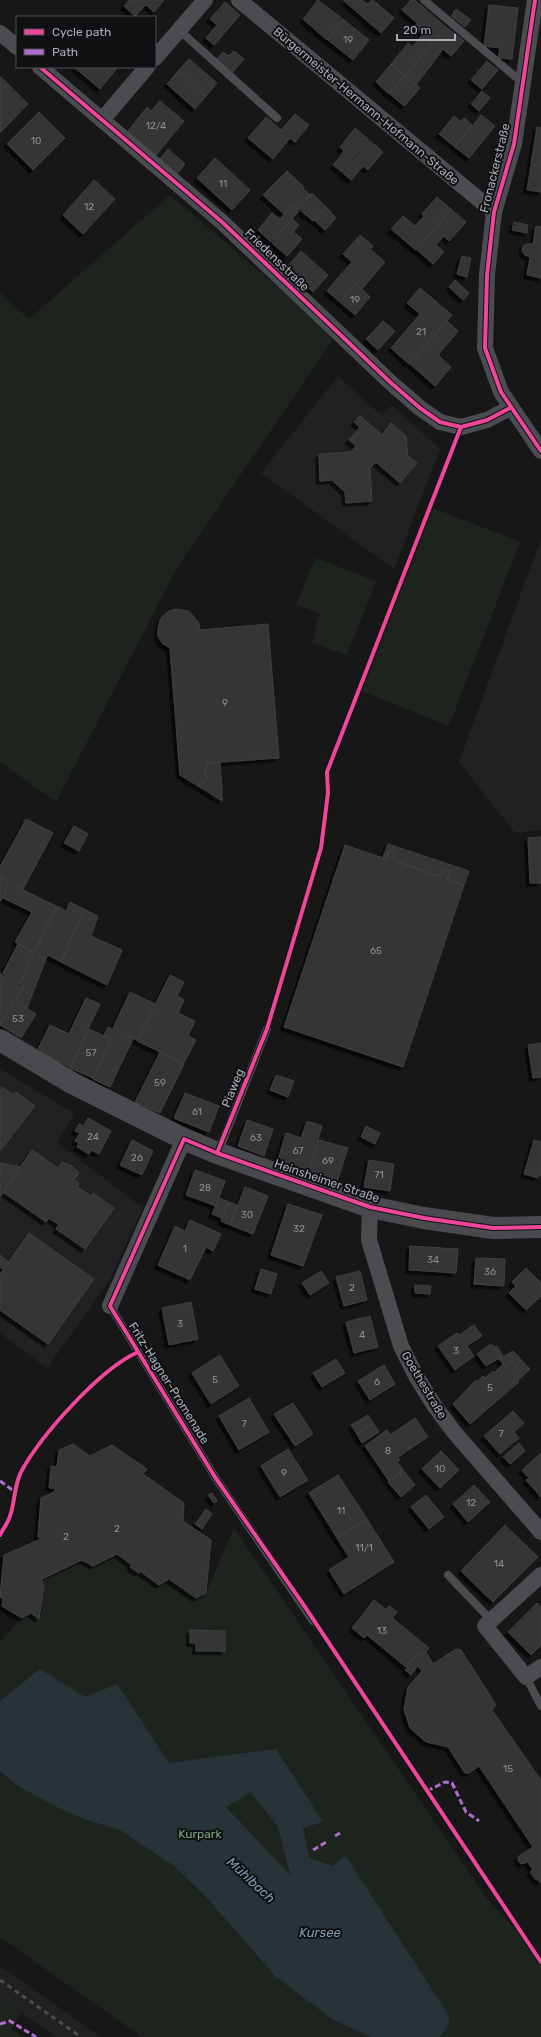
<svg xmlns="http://www.w3.org/2000/svg" width="541" height="2037" font-family="Rubik,sans-serif">
<style>
.built{fill:#212123}
.green{fill:#1d241e}
.water{fill:#2a3239;fill-rule:evenodd}
.building{fill:#353536;stroke:#3f4043;filter:url(#shadow)}
.lines{fill:none;stroke-linecap:round;stroke-linejoin:round}
.lane{stroke:#4b4c50;stroke-width:8}
.street{stroke:#4b4c50;stroke-width:16}
.secondary{stroke:#4a4a4e;stroke-width:22}
.rail{stroke:#4b4c4f;stroke-width:3;stroke-dasharray:5 4;stroke-linecap:butt}
.quiet{stroke:#b06ccc;stroke-width:3;stroke-dasharray:6 3;stroke-linecap:butt}
.cycleway-casing{stroke:#111113;stroke-width:6}
.cycleway{stroke:#ed469a;stroke-width:4}
.labels{text-anchor:middle;dominant-baseline:central;stroke-width:4;stroke-linejoin:round;paint-order:stroke}
.number-label{font-size:10px;fill:#8b8f98}
.street-label{font-size:12px;fill:#a8adb8;stroke:#111113}
.park-label{font-size:12px;fill:#7fa381;stroke:#111113}
.water-label{font-size:13px;font-style:italic;fill:#7f9bb3;stroke:#111113}
</style>
<defs>
<filter id="shadow"><feDropShadow dx="-3.5" dy="3.5" stdDeviation="0" flood-color="#0009"/></filter>
</defs>
<rect width="100%" height="100%" fill="#171717"/>
<path class="built" d="M338,376l44,40 10,-11 48,44 -46,120 -133,-96z
M541,539v291l-26,3 -56,-71z
M0,1069l75,45 -18,28 86,66 -33,72 -63,88 -47,-35z
M0,1966l101,71h-45l-35,-24 -21,-15z"/>
<path class="green" d="M170,195l152,130 10,16 -155,227 -121,234 -56,-40v-469l29,26z
M433,508l87,34 -71,184 -87,-35z
M315,558l61,23 -29,74 -35,-12 8,-29 -24,-9z
M234,1528l254,372 53,56v81h-399l-142,-100v-295l22,-24 9,-5 8,6 2,-1 3,-33 -2,-2v-4l40,-19 11,6 24,-12 15,11 -1,3 8,5 1,-2 19,14 10,-6 37,14z
M0,1998l21,15 -9,16 12,8h-24z"/>
<path class="water" d="M40,1669l45,28 32,-13 52,79 107,-14 47,73 -20,6 6,30 23,8 14,-10 103,160c1,9 -3,14 -10,21h-68l-39,-18 -56,-42 -69,-79 -33,-32 -54,-36 -36,-11 -27,-12 -39,-21 -18,-15v-70zM251,1792l27,35 13,49 -65,-69z"/>
<path class="building" d="M129,0h35l-10,12 -8,-7 -11,11 -11,-10z
M318,0l26,20 -17,20 -24,-21z
M343,0h19l5,4 6,-4 21,18 -13,15z
M411,0h4l31,27 -41,48 -14,-11 17,-21 4,4 11,-13 -9,-8 3,-3 -15,-13z
M225,2l15,13 -26,30 -8,-7 11,-13 -7,-6z
M489,5l29,3 -6,51 -14,-1 2,-10 -16,-2z
M456,9l15,11 -6,7 -14,-11z
M344,20l25,20 -16,20 -25,-20z
M446,27l18,14 -13,15 -8,-7 -27,36 -11,-9z
M234,51l10,8 -12,14 -16,-13 7,-8 6,4z
M189,59l28,24 -11,13 -28,-25z
M487,61l11,9 -16,19 -11,-9z
M391,64l14,12 -16,18 -13,-12z
M74,67h44l-18,22z
M178,71l28,25 -11,13 -28,-25z
M405,76l15,12 -16,18 -14,-12z
M1,77l27,27 -28,29v-55z
M482,91l8,7 -11,13 -8,-7z
M160,101l24,20 -28,34 -28,-24 19,-24 4,4z
M39,112l26,26 -32,32 -26,-26z
M295,114l14,11 -14,17 -5,-4 -17,21 -25,-21 18,-21 15,13z
M481,115l14,11 -26,32 -14,-11z
M454,116l7,6 3,-4 8,7 -17,22 -16,-13z
M537,127l4,1v38l-10,-2z
M355,128l14,12 -27,32 -9,-7 11,-14 -4,-4z
M370,141l13,11 -15,18 -5,-4 -12,14 -8,-7z
M168,149l17,15 -9,11 -17,-15z
M215,158l35,32 -18,20 -35,-32z
M531,165l10,2v25l-14,-2z
M287,171l17,16 -1,2 7,6 -13,14 -5,-4 -8,9 -21,-19z
M94,180l21,19 -32,35 -20,-19z
M312,193l14,14 -13,14 -15,-13z
M437,197l14,12 -35,41 -25,-21 12,-13 12,10 9,-10 -2,-2z
M292,205l7,6 -28,31 -13,-12 14,-17 8,6z
M326,207l10,11 -11,12 -11,-10z
M451,209l15,13 -17,19 -5,-5 -8,9 8,7 -11,12 -16,-14z
M292,219l7,6 -6,7 9,7 -15,17 -15,-13z
M514,222l14,3 -1,8 -15,-3z
M536,226l5,1v51l-14,-3 3,-18 -5,-2 -3,-4 1,-5 4,-2h6z
M360,235l13,11 -3,3 15,13 -23,27 -19,-17 9,-10 -9,-8z
M301,251l27,24 -15,17 -27,-24z
M462,256l9,2 -4,19 -10,-3z
M342,273l13,11 -15,18 -13,-11z
M455,280l14,13 -6,7 -14,-13z
M356,284l14,13 -15,18 -15,-13z
M420,288l32,27 -43,49 -18,-16 29,-34 -13,-11z
M383,321l12,10 -17,19 -12,-11z
M447,321l11,10 -20,24 13,12 -16,19 -25,-22z
M360,416l22,19 9,-12 15,13 2,20 9,7 -17,20 -24,-21 -6,6 2,33 -26,2 -1,-11 -13,-12 -12,1 -1,-27 32,-2 5,-6 -7,-6 11,-13 -6,-5z
M176,609l13,2 10,12 1,7 68,-6 11,134 -71,5 -4,11 4,2 -4,7 -3,-2 -3,5 -18,-11 -10,-127 -8,-5 -4,-6v-8l2,-9 4,-5 5,-4z
M220,762l2,28v11l-24,-15 3,-5 3,2 4,-7 -4,-2 4,-11z
M26,819l27,14 -30,56 -23,-13v-9z
M74,826l14,8 -9,17 -15,-8z
M541,837v46h-11l-2,-45z
M388,844l81,27 -5,14 -17,-6 3,-8 -6,-2 -3,8 -48,-17 3,-7 -3,-1 -4,-2 -3,9 -3,-2z
M345,845l41,14 3,-9 4,2 3,1 -3,7 48,17 3,-8 6,2 -3,8 17,6 -61,182 -119,-40z
M0,877l10,6 -10,19z
M11,884l45,22 -22,46 -19,-10 17,-30 -29,-14z
M70,902l14,7 -23,53 -13,-7 -2,4 -11,-7 22,-46 9,5z
M84,909l14,7 -7,20 31,14 -15,35 -46,-23z
M18,944l16,9 -15,31 -16,-11z
M34,953l12,6 -19,49 -11,-8 8,-12 -4,-4z
M0,973l23,15 -23,36z
M170,975l14,7 -7,14 7,4 -6,13 17,8 -7,15 8,4 -12,23 -47,-22z
M130,992l25,12 -18,36 -24,-12z
M86,998l14,6 -30,63 -33,-16 13,-26 19,9z
M15,1001l21,13 -15,24 -21,-13z
M108,1027l25,12 -23,48 -17,-8 19,-40 -8,-4z
M89,1029l22,10 -18,39 -23,-10z
M541,1043v34l-8,1 -5,-33z
M160,1052l24,12 -24,49 -25,-11z
M276,1075l18,6 -6,16 -18,-7z
M2,1087l12,8 2,-3 19,14 -35,45v-61z
M185,1093l34,13 -10,26 -35,-14z
M88,1118l23,13 -12,23 -8,-4 -2,4 -12,-7 2,-4 -4,-2 5,-8 -5,-2 4,-7 4,2z
M247,1120l26,9 -9,27 -26,-10z
M307,1121l15,5 -14,47 -31,-10 9,-30 15,5z
M366,1126l14,7 -5,11 -14,-7z
M132,1140l21,11 -11,24 -22,-10z
M319,1140l29,8 -11,34 -28,-9z
M534,1140l7,2v34l-3,-1v3l-14,-4z
M32,1150l26,18 4,-6 10,4 7,7 -5,7 5,3 -2,4 14,9 2,-3 21,15 -29,41 -29,-20 3,-4 -10,-7 -3,4 -43,-30z
M369,1160l25,4 -4,27 -26,-4z
M0,1163l21,4 -21,30 1,-16z
M195,1170l30,11 -9,25 -30,-11z
M245,1187l23,9 -15,38 -23,-9z
M219,1198l10,4 -7,16 -10,-4z
M229,1202l8,3 -7,20 -9,-4z
M288,1204l34,11 -19,51 -32,-11z
M190,1220l31,14 -8,17 -7,-4 -16,33 -32,-15 17,-39 10,5z
M29,1233l65,46 -46,65 -48,-34v-36z
M410,1246l48,3 -2,24 -47,-3z
M0,1255l9,7 -6,7 -3,-2z
M476,1258l29,1 -1,27 -30,-2z
M526,1268l15,15v13l-15,14 -17,-17 7,-7 -4,-4z
M261,1269l16,5 -6,20 -16,-5z
M321,1271l8,12 -19,12 -8,-12z
M360,1271l7,29 -23,6 -8,-29z
M415,1285l16,1 -1,8 -15,-1z
M191,1302l7,37 -29,6 -7,-37z
M370,1316l8,31 -24,6 -8,-31z
M474,1325l8,11 -15,10 7,10 -19,14 -17,-24 19,-13 2,2z
M491,1344l4,3 2,-1 6,10 -17,10 -9,-12z
M513,1351l17,18 -6,6 -13,-14 -6,5 -6,-7z
M220,1355l19,31 -28,18 -19,-31z
M336,1359l9,14 -23,14 -9,-14z
M511,1361l13,14 -6,5 1,2 -49,42 -17,-20 23,-24 1,2 6,-6 2,2 8,-7 1,2 9,-9 2,2z
M384,1365l11,19 -25,16 -12,-19z
M249,1398l20,34 -30,18 -20,-34z
M293,1403l20,31 -18,12 -21,-32z
M513,1411l11,12 -10,9 5,6 -19,16 -16,-18z
M368,1415l5,8 -16,11 -6,-9z
M415,1418l13,19 -30,20 2,3 -3,2 6,8 -14,11 -24,-35 22,-16 3,5z
M373,1423l6,9 -17,11 -5,-9z
M519,1443l6,8 -15,13 -7,-7z
M73,1444l17,12 22,-11 35,24 -4,5 41,29 -1,18 28,19 -5,53 -10,5 -27,-19 -10,6 -19,-14 -1,2 -9,-6 2,-2 -15,-11 -24,12 -11,-6 -40,19v4l2,2 -5,34 -8,-6 -9,5 -20,-12 1,-7 -3,-2 4,-42 37,-16 -3,-2 3,-39 13,-6 1,-4h-6l2,-22 6,1 2,-17z
M288,1449l20,31 -28,17 -19,-31z
M441,1451l18,19 -19,18 -18,-19z
M541,1453v44l-15,-17 3,-2 -7,-8z
M403,1470l12,15 -14,12 -13,-15z
M338,1475l29,44 -30,19 -28,-45z
M474,1485l16,17 -22,20 -15,-18z
M212,1493l5,8 -3,2 -6,-8z
M426,1495l18,22 -15,12 -18,-22z
M206,1509l6,5 -10,15 -7,-5z
M367,1519l27,43 -50,32 -15,-24 20,-13 -12,-19z
M505,1525l33,32 -45,45 -32,-31z
M374,1600l12,10 3,-4 8,6 -5,6 37,30 -7,9 -4,-4 -12,14 -39,-32 -3,3 -12,-10z
M537,1603l4,4v38l-10,10 -23,-23z
M190,1630l35,1v20h-29v-8h-6z
M456,1649l5,1 35,55 -4,5 49,70v103l-3,-4 -2,1 -6,-8 3,-2 -5,-8 -7,2 -3,-4 1,-4 14,-9 -54,-81 -10,7h-4l-17,-26 -22,-5 -16,-14 -6,-19 4,-22 14,-16 -4,-5 -7,9 -6,-5 13,-17 4,4 4,-5 7,12z"/>
<g class="lines">
<path class="lane" d="M424,0l99,83
M179,30l98,88
M218,1153l49,-124
M110,1306l105,171 98,144
M448,1575l43,45
M526,1677l15,29"/>
<path class="street" d="M239,0l255,212
M535,0l-21,144 -20,68 -7,63 -2,73 16,44 40,59
M0,33l17,14
M155,58l50,-58
M40,67l182,155 168,160 30,26 20,14 21,5 26,-7 23,-12
M102,120l45,-53
M370,1207l-1,33 32,106 15,30 18,29 20,27 87,100
M110,1306l74,-167
M541,1575l-56,51 41,51 15,-10"/>
<path class="secondary" d="M0,1040l72,43 112,56 33,14 153,54 54,11 69,10 48,-1"/>
<path class="rail" d="M0,1980l81,57"/>
<path class="quiet" d="M0,1481l15,11
M427,1791l18,-9 7,1 14,29 13,9
M335,1836l5,-3
M313,1850l15,-9
M0,2024l10,-3 26,16"/>
<g class="cycleway-casing">
<path id="cycleway" d="M535,0l-21,144 -20,68 -7,63 -2,73 16,44 40,59
M40,67l182,155 168,160 30,26 20,14 21,5 26,-7 23,-12
M217,1153l50,-124 54,-181 7,-55 -1,-21 134,-345
M541,1227l-48,1 -69,-10 -54,-11 -153,-54 -33,-14 -74,167 105,171 90,130 236,355
M0,1535c3,-6 8,-12 10,-19 5,-14 4,-30 11,-44 20,-37 79,-103 117,-120"/>
</g>
<use href="#cycleway" class="cycleway"/>
</g>
<g class="labels">
<g class="number-label">
<text x="348" y="40">19</text>
<text x="156" y="126">12/4</text>
<text x="36" y="141">10</text>
<text x="223" y="184">11</text>
<text x="89" y="207">12</text>
<text x="355" y="300">19</text>
<text x="421" y="332">21</text>
<text x="225" y="703">9</text>
<text x="376" y="951">65</text>
<text x="18" y="1019">53</text>
<text x="91" y="1053">57</text>
<text x="160" y="1083">59</text>
<text x="197" y="1112">61</text>
<text x="93" y="1137">24</text>
<text x="256" y="1138">63</text>
<text x="298" y="1151">67</text>
<text x="137" y="1158">26</text>
<text x="328" y="1161">69</text>
<text x="379" y="1175">71</text>
<text x="205" y="1188">28</text>
<text x="247" y="1215">30</text>
<text x="299" y="1229">32</text>
<text x="185" y="1249">1</text>
<text x="433" y="1260">34</text>
<text x="490" y="1272">36</text>
<text x="352" y="1288">2</text>
<text x="180" y="1324">3</text>
<text x="362" y="1335">4</text>
<text x="456" y="1351">3</text>
<text x="215" y="1380">5</text>
<text x="377" y="1382">6</text>
<text x="490" y="1388">5</text>
<text x="244" y="1424">7</text>
<text x="501" y="1434">7</text>
<text x="388" y="1451">8</text>
<text x="440" y="1469">10</text>
<text x="284" y="1473">9</text>
<text x="471" y="1503">12</text>
<text x="341" y="1511">11</text>
<text x="117" y="1529">2</text>
<text x="66" y="1537">2</text>
<text x="364" y="1548">11/1</text>
<text x="499" y="1564">14</text>
<text x="382" y="1631">13</text>
<text x="508" y="1769">15</text>
</g>
<g class="street-label">
<text transform="translate(366 106) rotate(40)">Bürgermeister-Hermann-Hofmann-Straße</text>
<text transform="translate(495 168) rotate(-76)">Fronackerstraße</text>
<text transform="translate(277 260) rotate(44)">Friedensstraße</text>
<text transform="translate(233 1088) rotate(-68)">Piaweg</text>
<text transform="translate(327 1181) rotate(19)">Heinsheimer Straße</text>
<text transform="translate(169 1383) rotate(58)">Fritz-Hagner-Promenade</text>
<text transform="translate(424 1385) rotate(59)">Goethestraße</text>
</g>
<g class="park-label">
<text x="200" y="1834">Kurpark</text>
</g>
<g class="water-label">
<text transform="translate(251 1880) rotate(43)">Mühlbach</text>
<text x="320" y="1932">Kursee</text>
</g>
</g>
<rect x="16" y="16" width="140" height="52" fill="#111113" stroke="#4d4f55"/>
<rect x="24" y="29" width="20" height="6" fill="#ed469a" stroke="#4d4f55"/>
<text x="52" y="36" font-size="12" fill="#a8adb8">Cycle path</text>
<rect x="24" y="49" width="20" height="6" fill="#b06ccc" stroke="#4d4f55"/>
<text x="52" y="56" font-size="12" fill="#a8adb8">Path</text>
<path d="M397 34v6h58v-6" fill="none" stroke="#a8adb8" stroke-width="2"/>
<text x="403" y="34" font-size="12" fill="#a8adb8" stroke="#111113" stroke-width="3" paint-order="stroke">20 m</text>
</svg>
